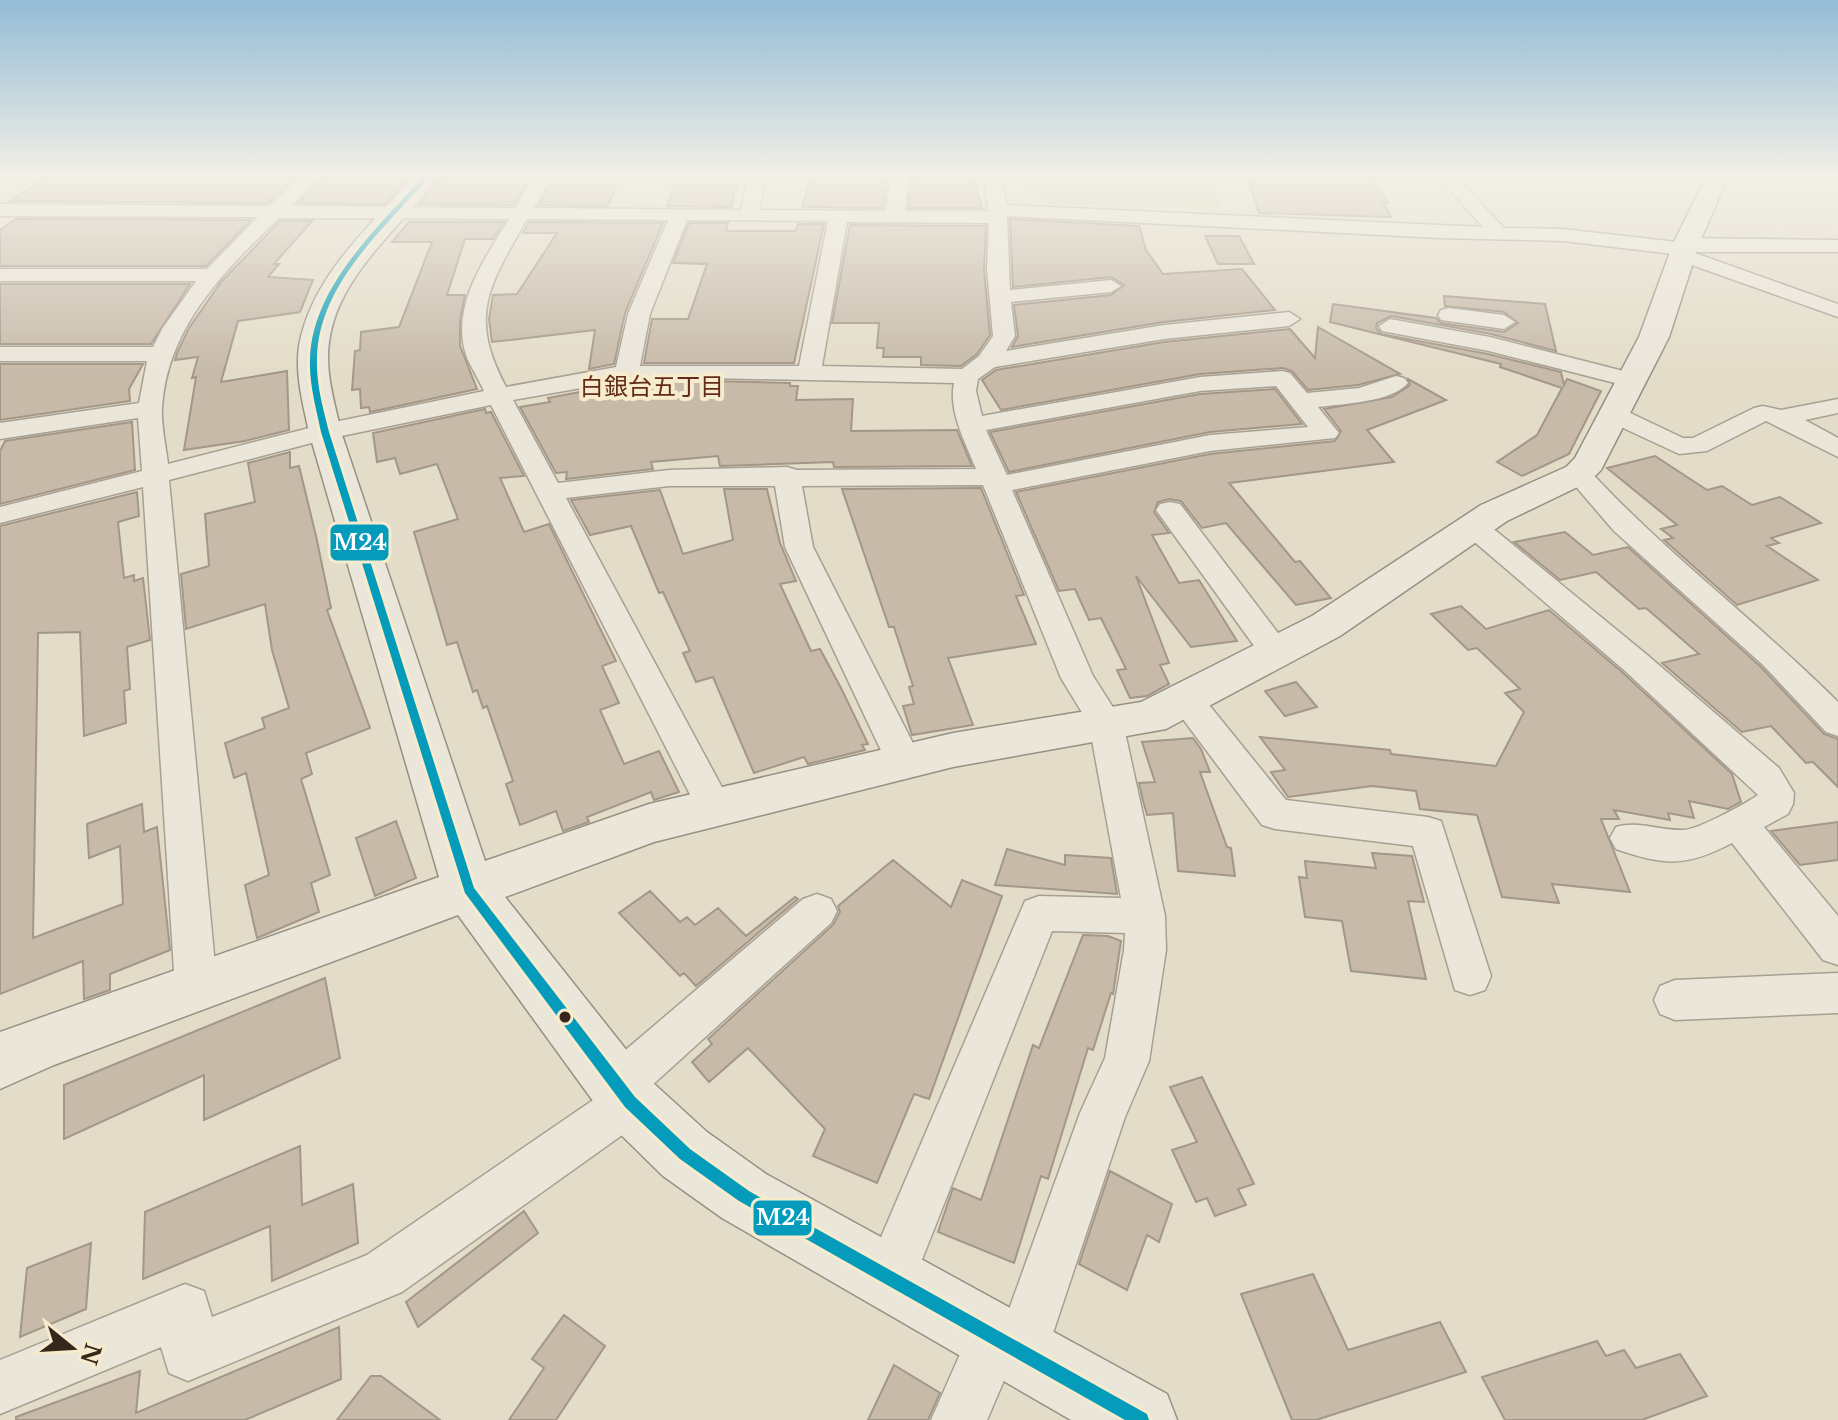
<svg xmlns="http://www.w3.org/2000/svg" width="1838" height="1420" font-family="'Libre Baskerville','Noto Sans JP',serif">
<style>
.green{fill:#d1d3aa}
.building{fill:#c7baa9;stroke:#a39788;stroke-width:2}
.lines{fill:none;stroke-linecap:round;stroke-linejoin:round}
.street-casing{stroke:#a7a092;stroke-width:3}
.secondary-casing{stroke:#979082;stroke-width:3}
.street{fill:#ebe6da;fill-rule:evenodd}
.secondary{fill:#ebe6da;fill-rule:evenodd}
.bus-1-casing{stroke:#f6ebcc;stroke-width:6}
.bus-1{fill:#059cbc;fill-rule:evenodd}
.bus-dot{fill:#35281b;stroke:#f6ebcc;stroke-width:3}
.labels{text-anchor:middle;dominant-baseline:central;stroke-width:8;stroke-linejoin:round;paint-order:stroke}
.far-neighbourhood-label{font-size:24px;fill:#622b1a;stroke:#f6ebcc}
.line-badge{stroke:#f6ebcc;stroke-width:3}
.badge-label{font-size:22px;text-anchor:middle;font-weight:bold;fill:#fff}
</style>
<rect width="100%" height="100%" fill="#e3dcc8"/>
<path class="green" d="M637,175h112l-2,6 -113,1z
M1025,175h186l9,33 -169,-4 -24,-10z"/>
<path class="building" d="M50,175h234l-2,1 15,1 -29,26 -258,-2z
M368,175l43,1 -26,28 -87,-1 26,-26z
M864,175h24l-5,33 -81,-1 9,-30h52z
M912,175h60l10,33h-74z
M1246,175h126l16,28 -5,-1 8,15 -132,-4z
M526,176l-7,9h7l-13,20 -93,-1 21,-27z
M617,184l-9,22 -69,-1 12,-20z
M737,184l-6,23 -64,-1 7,-21z
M16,219l235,1 -45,46h-206v-36z
M1010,219l129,7 7,24 17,24 79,-5 33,41 -111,12 -152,25 6,-11 -4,-31 97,-10 13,-10 -13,-8 -98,10z
M280,221h32l-38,43h5l-11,13 45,3 -13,32 -62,9 -17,61 66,-11 2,59 -44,11 -61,9 12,-73 -4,1 6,-21 -23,3 2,-7 12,-25 32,-46z
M409,222h95l-11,17h-28l-18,56h18l-5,25v26l17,43 -107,23 -1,-5 -8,1 -1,-19 -8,1 3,-39 5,-1 1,-18 38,-5 33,-85h-40z
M529,222l134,1 -38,90 -11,51 -25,5 6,-39 -103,12 -3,-23 4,-24 24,-1 40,-61h-34z
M689,223h39l-2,8h70l2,-7h26l-30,139h-150l8,-44h36l19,-55 -34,-1z
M850,225l136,1 -2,44 6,65 -13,19 -16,12 -40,-1v-8h-38l1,-9h-7l2,-25h-47z
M1205,236h34l15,28h-36z
M0,284h190l-39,60h-151z
M1444,296l101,8 11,47 -65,-17 -100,-18 -14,7 -1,5 5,6 107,20 73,18 3,13 3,-6 34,12 -32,63 -47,22 -25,-14 40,-27 25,-47 -62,-21 1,-3 -171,-42 3,-18 103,14 5,5 63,9 14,-9 -14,-11 -59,-6z
M1318,327l82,47 -42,11 -50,5 -16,-19 -9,-3 -83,6 -199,36 -19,-30 14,-10 168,-28 126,-13 25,29z
M0,364h143l-14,25 1,12 -130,19z
M1408,379l38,21 -79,30 27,32 -165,21 66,79 5,-1 31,37 -35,7 -70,-82 -24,5 -21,-27 -12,-2 -11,3 -4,10 15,21 -17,2 27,48 20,-3 38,61 -46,6 -55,-71 33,87 -9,2 9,19 -22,12 -17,2 -13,-28 9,-1 -25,-51 -12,2 -14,-31 -16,2 -43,-99 194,-38 125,-13 6,-10 -17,-22 68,-12 18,-12z
M708,381l82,2v3h8l-2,14 57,-1 -2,32 106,-1 15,36 -138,1 -1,-5 -113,4 -2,-10 -67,6 2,7 -87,10 1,-7 -11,1 -36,-66 30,-5 -2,-4 79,-15z
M1275,389l27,35 -92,8 -201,40 -19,-40 210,-38z
M485,409l1,4 5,-1 33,64 -24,2 24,54 25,-8 67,137 -14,5 17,37 -19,7 24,54 35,-13 20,41 -25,8 -3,-8 -64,25 2,5 -26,9 -7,-20 -36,14 -14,-41 7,-3 -26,-75 -4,2 -6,-18 -4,2 -16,-50 -10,3 -33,-113 44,-13 -21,-55 -37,10 -5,-16 -18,4 -4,-29z
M132,422l3,48 -135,34v-53l5,-10z
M290,452v16l9,-2 17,70 15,72 -4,2 43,118 -64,25 6,21 -11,5 29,96 -19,8 8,29 -62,26 -12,-53 24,-10 -23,-102 -12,5 -9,-35 40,-15 -3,-10 27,-10 -17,-58 -7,-46 -79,25 -5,-55 28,-8 -4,-52 50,-12 -7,-39z
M1655,456l52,34 15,-4 30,19 28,-8 41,26 -50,15 8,5 -12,3 51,34 -81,25 -73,-65 9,-2 -12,-9 16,-4 -70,-57z
M981,488l43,107 -8,1 20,48 -88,14 25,67 -61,10 -9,-29 11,-2 -5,-17 4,-1 -19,-59h-5l-47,-138z
M724,489h43l13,54 16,38 -16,3 31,67 9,-2 21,39 27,56 -6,1 3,5 -57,14 -4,-7 -50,16 -41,-96 -17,5 -13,-29 7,-2 -27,-59 -4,1 -28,-67 -41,9 -19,-35 89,-10 23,64 50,-14z
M137,492l2,24 -21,6 6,56 10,-3v6l9,-3 7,62 -23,7 3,42 -6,2 2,32 -42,13 -4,-104 -42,1 -5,305 90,-34 -3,-58 -31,12 -2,-34 55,-20 2,28 13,-5 13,123 -60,24v16l-26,9 -1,-38 -83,33v-468z
M1565,532l28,23 35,-8 133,120 63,67 14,5v48l-25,-25 -7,1 -35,-37 -29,6 -80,-69 37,-9 -53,-46 -7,1 -43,-37 -36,8 -46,-38z
M1461,606l25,23 63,-19 73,62 110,102 9,28 -13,7 -39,-8 5,17 -26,-5 2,7 -56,-10 5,9h-18l29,73 -78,-8 7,19 -57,-6 -25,-82 -57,-6 -4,-18 -44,-5 -84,11 -17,-25 14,-2 -25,-33 130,13 1,4 105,12 28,-54 -19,-19 15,-4 -43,-41 -9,2 -37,-36z
M1296,682l21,25 -32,9 -20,-25z
M1193,738l8,11 9,23h-10l27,75 4,1 4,28 -57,-5 -5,-58 -26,2 -4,-14 -4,-18 16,-1 -13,-40z
M396,821l20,57 -41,18 -19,-58z
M1838,822v38l-38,5 -29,-34z
M1007,849l58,16v-10l46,3 6,36 -122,-9z
M1372,853l40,3 12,46 -16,-1 18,78 -75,-8 -9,-50 -37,-4 -6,-40 8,1 -2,-17 71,7z
M893,860l58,47 11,-27 40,16 -73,203 -15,-5 -37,89 -64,-27 12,-27 -77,-81 -39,34 -17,-20 20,-18 -4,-5 125,-114 7,-13 -2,-6z
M650,891l30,31 7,-5 8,8 23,-17 28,28 49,-39 3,2 -102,87 -12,-13 -4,3 -61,-63z
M1083,935l25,1 13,5 -8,53 -2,-1 -18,57 -5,-2 -40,131 -7,-3 -27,87 -76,-31 15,-44 28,12 52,-155 6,3z
M325,978l15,80 -136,62v-45l-140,64v-54z
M1202,1077l52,107 -16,5 8,16 -31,11 -8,-18 -11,4 -24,-52 25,-8 -27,-55z
M300,1146l2,59 51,-21 5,59 -86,38 -2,-55 -127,53 2,-67z
M1110,1171l62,33 -13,38 -12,-7 -20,55 -48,-26z
M524,1211l14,22 -120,94 -12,-25z
M91,1243l-5,66 -66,28 7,-69z
M1313,1274l35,76 92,-28 26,50 -150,48h-24l-51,-126z
M564,1315l41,31 -49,74h-47l35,-52 -12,-9z
M339,1327l2,52 -96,41h-229v-3l124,-46 -4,42z
M1597,1341l9,15 18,-6 12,18 44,-14 27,42 -65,24h-137l-23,-43z
M894,1365l46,28 -12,27h-60z
M371,1376h10l59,44h-103z"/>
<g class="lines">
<g class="street-casing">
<path id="street" d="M0,175h10l-10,5z
M303,175h19l-31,31 224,2 20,-33h18l-19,33 207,2 8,-35h18l-8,35 127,1 5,-36h18l-4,36h83l-4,-36h18l4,30 477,22 -47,-52h18l50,53 59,1 114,13 9,-4 152,2v12h-146l146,52v13l-163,-58 -2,-5 -110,-13 -123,-3 -433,-22 3,74 101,-10 10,6 -10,6 -100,10 4,34 -9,15 158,-26 125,-13 11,7 -11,7 -125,13 -169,28 -17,12 -2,12 6,25 218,-39 82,-6 8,2 17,20 52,-5 37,-12 8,2 4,5c-15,19 -67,21 -90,24l21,26 -4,5 -125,13 -198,39 81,186 30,47 42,193 1,34 -17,111 -24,56 -84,252 -19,8 -14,-6 -21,49h-56l45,-102 19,-8 12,5 73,-202 25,-55 19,-108 1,-17 -73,-2 -144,364 -18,8 -18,-8 -8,-18 161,-376 14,-5 82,2 -32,-174 -28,-46 -78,-193 -181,1 11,61 109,214 -5,10 -13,4 -13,-4 -5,-10 -101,-214 -10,-61h-106l-103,12 166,308 -5,10 -13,5 -13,-5 -210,-411 -164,34 -158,41 48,506 -6,14 -15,5 -15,-5 -6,-14 -32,-499 -143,36v-16l142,-36 -4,-53 -138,21v-16l139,-20 8,-42h-147v-14h153l9,-18 34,-48h-196v-12h207l51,-52 -258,-1v-12l269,2zM279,218l230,1c-25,41 -60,89 -42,139 5,11 12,22 17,33l-159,33 -157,40c-2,-18 -7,-38 -6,-56 5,-81 62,-137 117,-190zM527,219l141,1 -40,94 -12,53 -110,20c-39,-73 -16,-102 21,-168zM687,220l141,1 -29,145h-159l10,-52zM847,222l142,1 -2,47 6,66 -14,20 -17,13 -140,-3zM708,378l246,5c-6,28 12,61 22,86l-179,1 -10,-3 -118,3 -111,13 -45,-83 114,-20zM1276,386l32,41 -98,8 -203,40 -21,-45 214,-39z
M1449,308l55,7 11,7 -11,7 -63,-9 -3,-5 3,-5z
M1390,319l100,18 149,38 4,5 -4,5 -8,2 -142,-36 -107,-20 -3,-5z
M1838,399v14l-33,7 33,18v19l-72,-36 -59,30 -28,3 -75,-35 -3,-5 3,-5h18l61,29h10l61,-30 9,-2 18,4z
M1578,466l9,2c78,85 170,153 251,234v34l-12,-4 -63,-67 -149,-134 -49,-57 4,-6z
M1170,502l10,2 107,141 5,8 -5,8 -11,3 -11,-3 -109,-151 4,-6z
M1474,518l10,3 162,133 133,114 15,25 -1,11 -5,10 -24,13 74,89v49l-15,-5 -91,-117c-46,24 -67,23 -116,6l-6,-11 6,-11c21,-7 45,4 68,3 15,-1 61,-26 74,-35l-134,-125 -160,-137 -4,-6 4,-6z
M1185,687l12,3 89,110 142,17 13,4 50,155 -6,14 -15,5 -15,-5 -42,-144 -138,-17 -13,-4 -94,-126 5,-9z
M817,894l14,5 6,12 -6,12 -183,166 5,13 -7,16 -244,174 -214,89 -19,-8 -8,-26 -161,67v-54l185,-76 19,7 8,26 155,-62 232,-159 -4,-10 7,-16 201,-171z
M1838,973v40l-163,7 -15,-6 -6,-14 6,-14 15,-6z"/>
</g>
<g class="secondary-casing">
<path id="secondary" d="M416,175h23c-40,57 -111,106 -111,183 0,25 8,50 13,74l144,429 164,-57 304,-71 188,-31 171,-86 169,-111 85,-38 9,-9 64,-121 34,-93 34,-69h22l-30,69 -30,93 -68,133 -11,11 -83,40 -167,115 -174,93 -213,38 -299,75 -149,55 146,184 56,51 59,42 401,220 10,26h-106l-349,-202 -59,-42 -54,-53 -151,-208 -404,150 -54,24v-57l439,-155 -130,-445c-6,-28 -14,-57 -10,-86 12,-69 72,-122 117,-171z"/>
</g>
<use href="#street" class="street"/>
<use href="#secondary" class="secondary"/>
<g class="bus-1-casing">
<path id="bus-1" d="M425,175h6c-46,53 -113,109 -114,184 -1,25 6,49 12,73l145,456 161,209 55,52 59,42 398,223 2,6h-24l-386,-219 -59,-42 -55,-52 -160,-214 -144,-461c-5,-24 -12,-48 -11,-73 2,-73 70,-134 115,-184z"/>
</g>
<use href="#bus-1" class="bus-1"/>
</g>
<linearGradient id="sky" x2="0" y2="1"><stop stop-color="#93bcd6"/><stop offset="0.47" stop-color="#f2efe6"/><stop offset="1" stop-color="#f2efe6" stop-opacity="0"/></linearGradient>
<rect width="1838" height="373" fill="url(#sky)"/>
<circle class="bus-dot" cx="565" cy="1017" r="7"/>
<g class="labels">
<g class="far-neighbourhood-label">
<text x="652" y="386">白銀台五丁目</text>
</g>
</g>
<g class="line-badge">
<rect x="329" y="523" width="61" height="39" rx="8" fill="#059cbc"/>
<rect x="752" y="1199" width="61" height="38" rx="8" fill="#059cbc"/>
</g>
<g class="badge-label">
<text x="360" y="550">M24</text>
<text x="783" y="1225">M24</text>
</g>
<g transform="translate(72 1348) rotate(108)" stroke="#f6ebcc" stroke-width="6" paint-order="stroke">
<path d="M0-6L14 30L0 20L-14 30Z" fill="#35281b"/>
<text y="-12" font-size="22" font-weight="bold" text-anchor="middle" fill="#35281b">N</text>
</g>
</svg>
